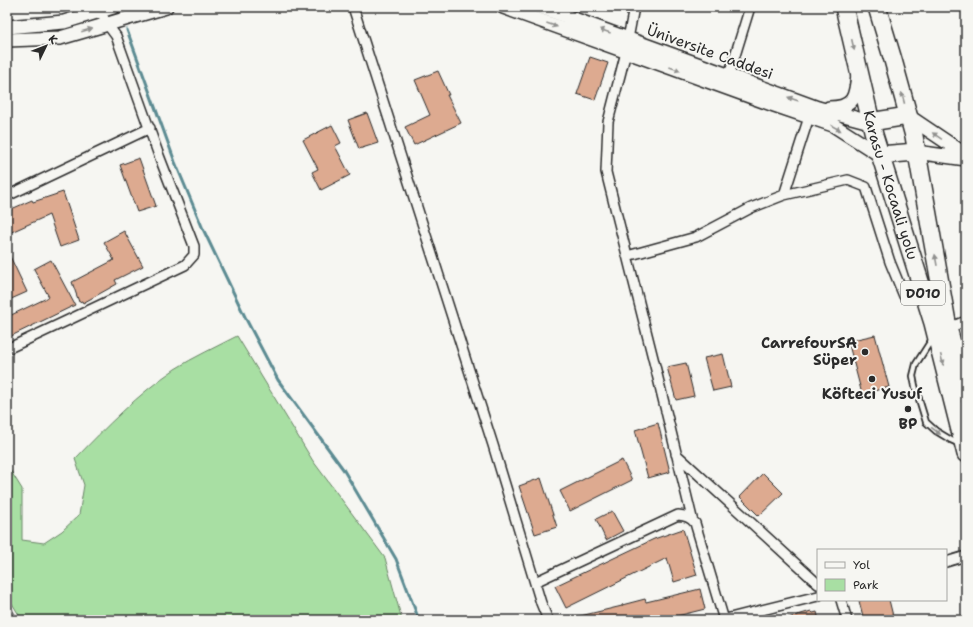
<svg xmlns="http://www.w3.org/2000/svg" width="973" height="627" font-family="'Shantell Sans',sans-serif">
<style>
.green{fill:#a8dfa3;stroke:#6a8567}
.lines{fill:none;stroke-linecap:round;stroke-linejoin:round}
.stream{stroke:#5b8b92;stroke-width:3}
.building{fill:#ddaa90;stroke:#2b2b2b}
.lane-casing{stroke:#2b2b2b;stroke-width:8}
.street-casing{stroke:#2b2b2b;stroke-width:12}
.secondary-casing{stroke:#2b2b2b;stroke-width:16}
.highway-casing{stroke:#2b2b2b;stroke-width:20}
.lane{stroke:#f6f6f2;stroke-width:4.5}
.street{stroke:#f6f6f2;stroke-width:9}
.secondary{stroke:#f6f6f2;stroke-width:13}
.highway{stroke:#f6f6f2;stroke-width:17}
.oneway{fill:#90908e}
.poi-dot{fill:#2b2b2b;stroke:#f6f6f2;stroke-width:1.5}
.labels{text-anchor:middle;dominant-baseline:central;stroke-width:4;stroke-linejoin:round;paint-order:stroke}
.shield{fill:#f6f6f2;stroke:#686867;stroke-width:1}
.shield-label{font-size:14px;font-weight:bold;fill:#2b2b2b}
.street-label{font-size:15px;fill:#2b2b2b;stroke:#f6f6f2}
.poi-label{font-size:15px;font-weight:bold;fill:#2b2b2b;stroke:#f6f6f2}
</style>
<rect width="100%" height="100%" fill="#f6f6f2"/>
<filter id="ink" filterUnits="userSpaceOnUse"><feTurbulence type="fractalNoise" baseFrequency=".025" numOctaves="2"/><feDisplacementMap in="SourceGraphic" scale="8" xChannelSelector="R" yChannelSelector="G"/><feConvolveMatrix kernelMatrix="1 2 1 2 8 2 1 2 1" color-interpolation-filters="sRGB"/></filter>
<g filter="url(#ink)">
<path class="green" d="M237,336l76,125 72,97 17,62h-380l-15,-25v-130l15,24v51l22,3 18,-12 17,-16 5,-30 -9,-26c31,-32 63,-65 100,-90 19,-12 41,-22 62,-33z"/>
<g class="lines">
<path class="stream" d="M127,30l48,132 28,67 44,92 31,59 65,89 53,90 23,61"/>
</g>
<path class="building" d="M590,57l18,6 -13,37 -18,-6z
M438,71l11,24h-2l14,28 -47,22 -9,-18 25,-12 -15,-35z
M367,113l11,30 -19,6 -11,-29z
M332,125l9,18 -6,3 15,29 -29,15 -9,-18 6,-3 -15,-29z
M139,158l17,48 -19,6 -17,-47z
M63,192l16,48 -19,7 -11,-32 -42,19v-23l25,-11 1,2z
M124,231l19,35 -28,14 2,4 -34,19 -1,-2 -3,1 -7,-20 42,-22 -10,-18z
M7,250l20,42 -18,8 -2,-5z
M51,260l24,45 -68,33v-21l42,-20 -15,-28z
M875,335l14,52 -27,7 -14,-53z
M723,354l8,33 -18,4 -9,-33z
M686,363l8,33 -18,4 -9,-33z
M658,423l12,49 -22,6 -13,-48z
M622,460l10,20 -62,31 -10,-20z
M763,473l20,20 -24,23 -19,-19z
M541,478l16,49 -22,7 -16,-48z
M612,511l11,20 -17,9 -10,-21z
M683,529l14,46 -23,7 -7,-24 -101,50 -11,-22 99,-47z
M700,589l5,20 -44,11 -1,-2 -9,2h-74l-1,-3 46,-11v-1l23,-6 1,3z
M863,600h26l5,20h-30l-5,-19z
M811,611l2,2 4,-1 2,8h-31v-2z"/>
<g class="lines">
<g class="lane-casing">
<path id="lane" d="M932,339l-16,25 -3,12 2,10 11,36 10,9 15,9 9,4"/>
</g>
<g class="street-casing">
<path id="street" d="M353,7l140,438 48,158 7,17
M628,39l6,-32
M626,52l-18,70 -2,50 49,194 37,152
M729,75l21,-68
M784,195l25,-78
M7,196l143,-68
M627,256l69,-19 55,-29 33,-13 64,-15 18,7 24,75 14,34
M948,328l18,-7
M7,349l178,-84 9,-10v-9l-36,-93 -42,-117 -9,-12 -9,-17
M676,454l142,130
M946,562l20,-6
M535,582l143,-67c8,1 12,2 17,8l29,97
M841,600l6,20
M7,612l5,8
M722,620l96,-24"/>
</g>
<g class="secondary-casing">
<path id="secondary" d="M503,7l271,98 59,20 47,30
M541,7l277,101 52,14
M7,27l57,-5 49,-15
M7,40l53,-2 106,-31
M829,108c25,0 27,-11 29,-34
M908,116l58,39
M916,152l50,7"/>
</g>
<g class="highway-casing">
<g id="highway">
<path id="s1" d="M844,7l30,128 59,188 33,131"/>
<path d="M877,7l16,53 21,76 34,192 18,65"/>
<path d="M870,122l38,-6"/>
<path d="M880,155l36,-3"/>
</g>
</g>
<use href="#lane" class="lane"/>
<use href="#street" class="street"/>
<use href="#secondary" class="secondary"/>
<use href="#highway" class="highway"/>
</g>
<defs><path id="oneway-solid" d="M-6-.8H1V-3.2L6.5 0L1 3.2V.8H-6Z"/></defs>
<g class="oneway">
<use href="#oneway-solid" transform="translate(552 25) rotate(20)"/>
<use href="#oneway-solid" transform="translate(87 30) rotate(-16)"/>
<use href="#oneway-solid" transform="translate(605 31) rotate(-160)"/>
<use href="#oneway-solid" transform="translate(853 45) rotate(77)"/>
<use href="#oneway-solid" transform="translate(675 69) rotate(20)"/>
<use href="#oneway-solid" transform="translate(903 98) rotate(-105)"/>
<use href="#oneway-solid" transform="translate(793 99) rotate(-160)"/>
<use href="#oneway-solid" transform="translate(836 128) rotate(29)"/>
<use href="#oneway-solid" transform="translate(937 136) rotate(-145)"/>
<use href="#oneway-solid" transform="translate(936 260) rotate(-100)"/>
<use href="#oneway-solid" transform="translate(942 360) rotate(76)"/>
<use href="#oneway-solid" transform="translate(936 431) rotate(37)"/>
</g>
</g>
<g class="poi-dot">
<circle cx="865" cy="352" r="4"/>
<circle cx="872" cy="379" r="4"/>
<circle cx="908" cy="409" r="4"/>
</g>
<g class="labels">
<rect class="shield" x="901" y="281" width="44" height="24" rx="3"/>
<g class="shield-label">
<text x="923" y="293">D010</text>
</g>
<g class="street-label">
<text transform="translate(710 52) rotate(20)">Üniversite Caddesi</text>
<text stroke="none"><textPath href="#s1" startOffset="184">Karasu - Kocaali yolu</textPath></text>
</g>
<g class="poi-label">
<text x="857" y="343" text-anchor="end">CarrefourSA<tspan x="857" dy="17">Süper</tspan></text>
<text x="872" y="394">Köfteci Yusuf</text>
<text x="908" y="424">BP</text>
</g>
</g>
<rect width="973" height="627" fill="none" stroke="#f6f6f2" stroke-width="24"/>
<rect x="12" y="12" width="949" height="603" fill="none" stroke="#2b2b2b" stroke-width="1.5" filter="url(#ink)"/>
<rect x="817" y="549" width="130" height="52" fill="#f6f6f2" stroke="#a5a5a2"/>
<rect x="825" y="562" width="20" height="6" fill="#f6f6f2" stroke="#a5a5a2"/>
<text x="853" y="569" font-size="12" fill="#2b2b2b">Yol</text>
<rect x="825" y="579" width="20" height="12" fill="#a8dfa3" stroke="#a5a5a2"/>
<text x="853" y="589" font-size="12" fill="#2b2b2b">Park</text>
<g transform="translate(46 46) rotate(47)" stroke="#f6f6f2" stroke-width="3" paint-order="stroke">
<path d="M0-3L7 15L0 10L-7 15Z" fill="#2b2b2b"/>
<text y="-6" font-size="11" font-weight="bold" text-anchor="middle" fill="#2b2b2b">K</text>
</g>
</svg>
